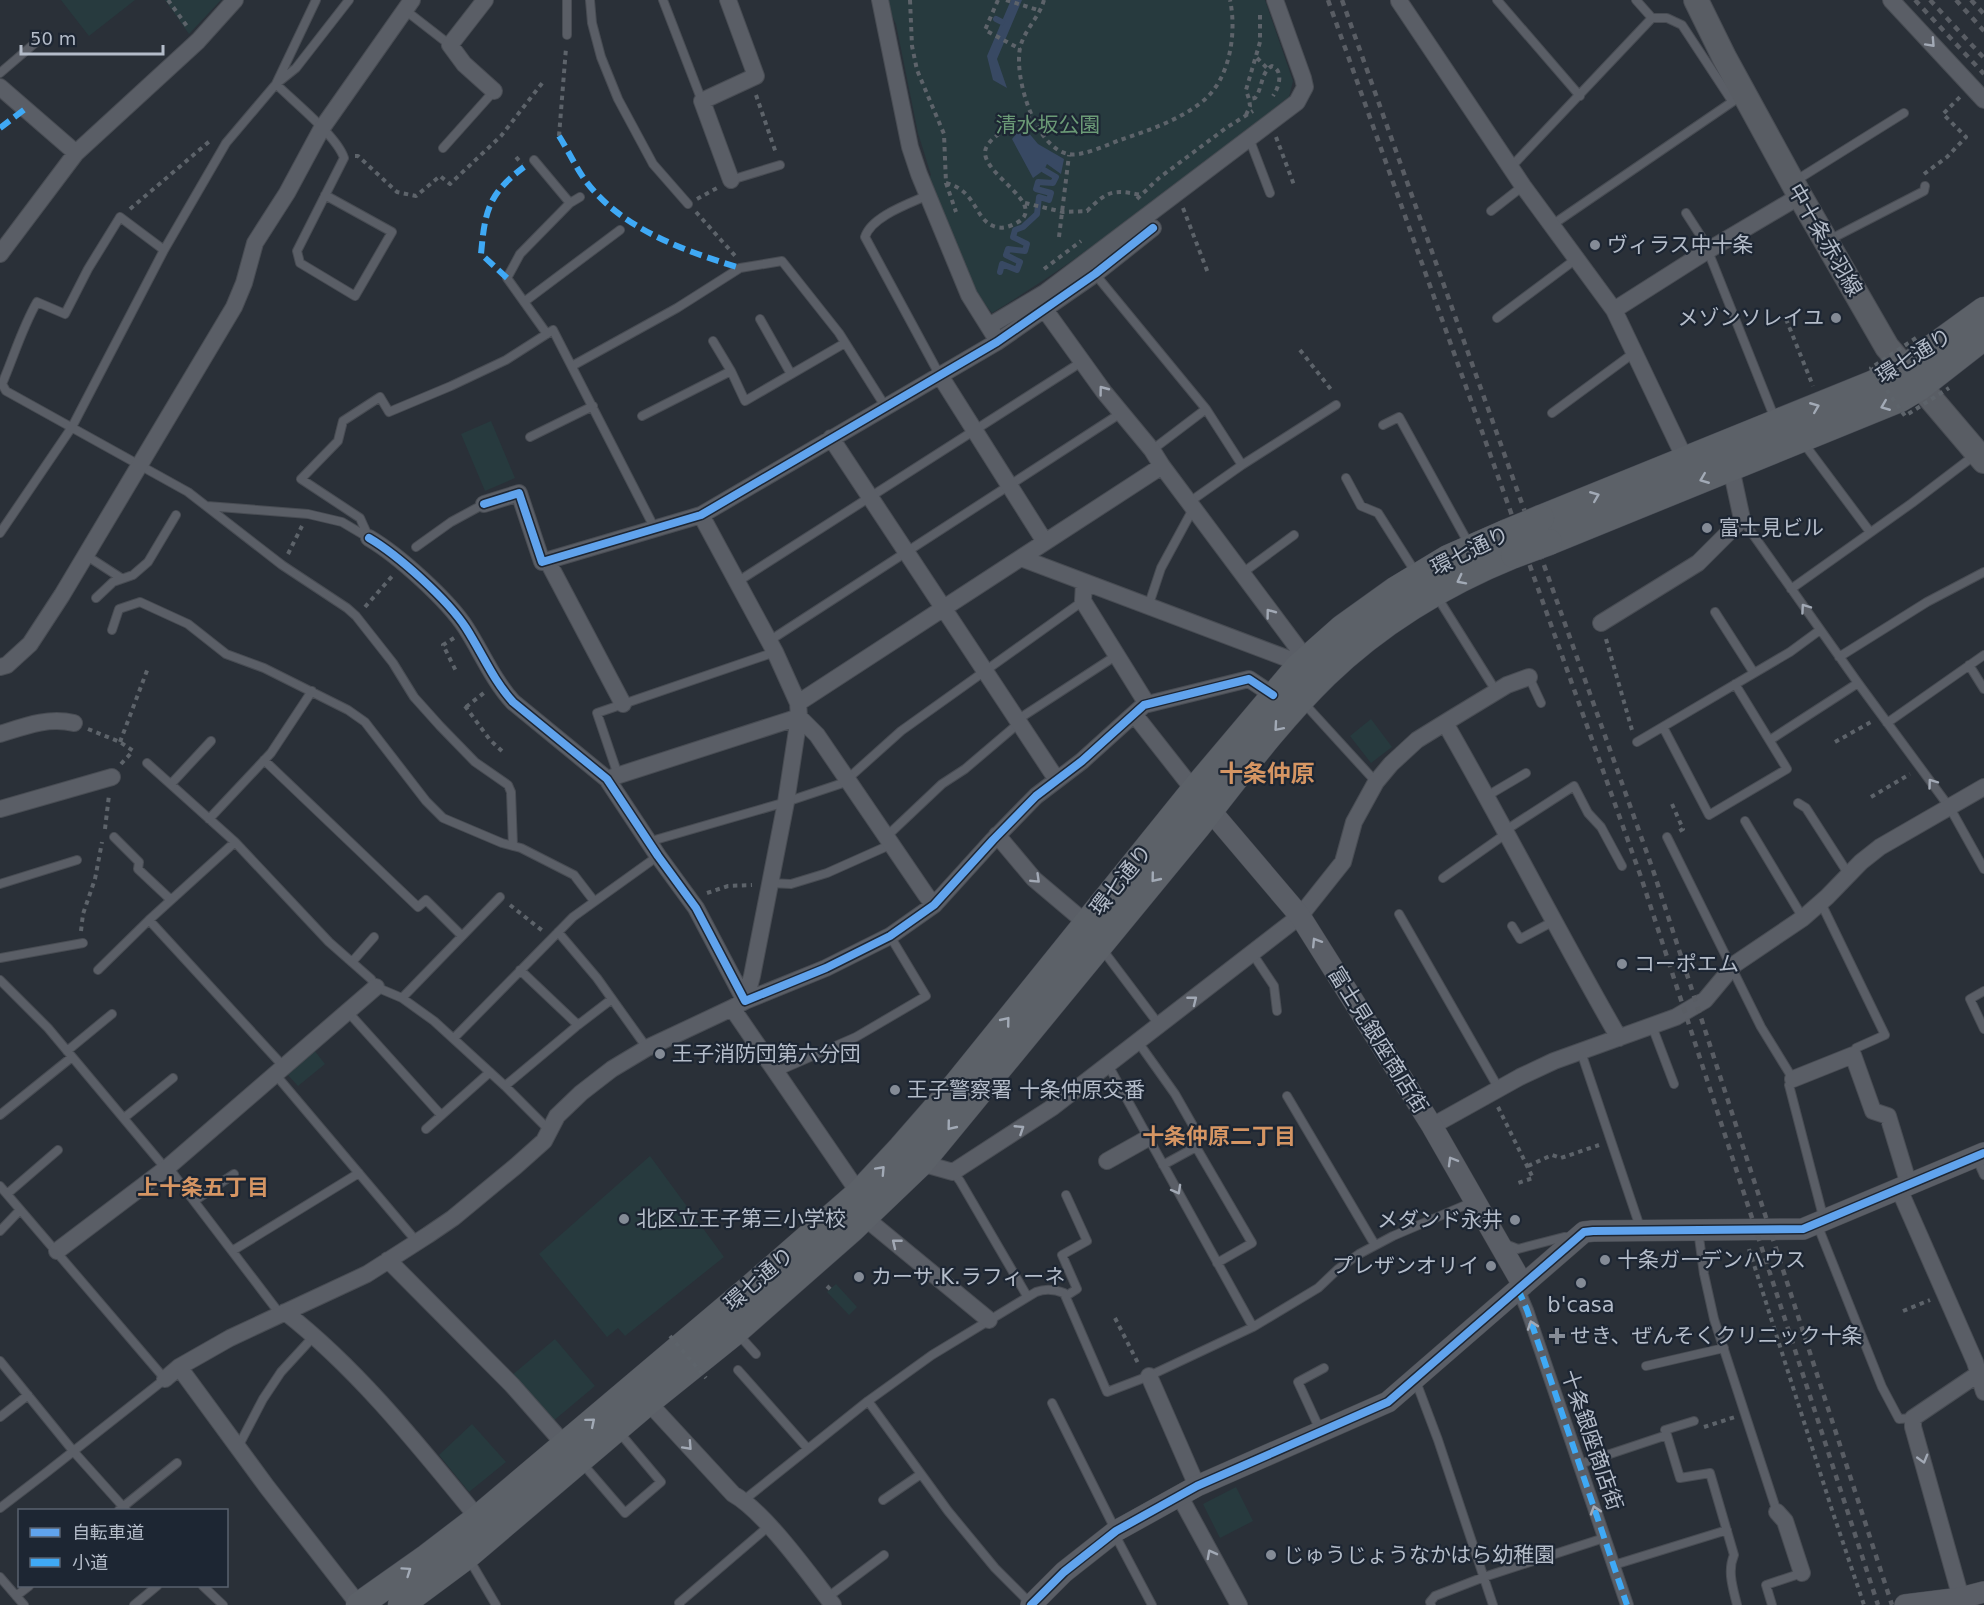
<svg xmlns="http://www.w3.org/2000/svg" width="1984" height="1605" font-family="'DejaVu Sans','Noto Sans JP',sans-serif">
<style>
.green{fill:#273a3e}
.water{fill:#384963}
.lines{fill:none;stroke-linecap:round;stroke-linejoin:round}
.stream{stroke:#384963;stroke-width:6}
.service-casing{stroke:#484c53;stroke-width:10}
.pedestrian-casing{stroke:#484c53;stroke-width:14}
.minor-casing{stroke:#484c53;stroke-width:18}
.tertiary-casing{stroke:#484c53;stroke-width:22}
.secondary-casing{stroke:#484c53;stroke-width:26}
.primary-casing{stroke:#484c55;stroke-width:27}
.path{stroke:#5d636a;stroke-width:4;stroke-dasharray:4.5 4.5;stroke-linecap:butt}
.service{stroke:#5a5e66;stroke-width:8}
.pedestrian{stroke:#5a5e66;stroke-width:12}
.minor{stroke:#5a5e66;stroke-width:16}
.tertiary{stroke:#5a5e66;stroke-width:21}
.secondary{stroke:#595d64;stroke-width:24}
.primary{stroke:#5c6168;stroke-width:26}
.rail{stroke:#595d64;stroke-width:4.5;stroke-dasharray:6 6;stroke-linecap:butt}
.primary-bridge-casing{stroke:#484c55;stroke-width:27;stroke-linecap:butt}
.path-bridge{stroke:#5d636a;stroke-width:4;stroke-dasharray:4.5 4.5;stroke-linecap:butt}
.primary-bridge{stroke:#5c6168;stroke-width:26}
.quiet{stroke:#3fa9f5;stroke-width:6;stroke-dasharray:12 6;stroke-linecap:butt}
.cycleway-casing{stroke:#1d2633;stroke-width:11}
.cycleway{stroke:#60a3ed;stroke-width:8}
.oneway{stroke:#a2a9b5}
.oneway2{stroke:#a2aab6}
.poi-dot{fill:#848b96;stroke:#1d2633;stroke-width:2}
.labels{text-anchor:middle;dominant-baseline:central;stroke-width:4.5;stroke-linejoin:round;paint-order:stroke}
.park-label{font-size:21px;fill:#6b9a76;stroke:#1d2633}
.street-label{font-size:21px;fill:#b4bcc9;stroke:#1d2633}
.poi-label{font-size:21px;fill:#b4bcc9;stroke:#1d2633;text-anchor:start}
.neighbourhood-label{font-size:22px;font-weight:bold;fill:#d59563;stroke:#1d2633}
.quarter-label{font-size:24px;font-weight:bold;fill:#d59563;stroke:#1d2633}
</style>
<rect width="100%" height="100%" fill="#2a3038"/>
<path class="green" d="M61,0h74l-46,36z
M165,0h56l-32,34z
M889,0h376l28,81 -4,16c-97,75 -192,152 -297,216l-17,-21 -47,-113 3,-4 -13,-42 -22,-109 -7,-14z
M491,421l24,57 -30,13 -24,-57z
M1371,719l21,28 -21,16 -21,-27z
M314,1050l11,14 -27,22 -12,-13z
M650,1156l74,101 -99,79 -7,-8 -11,9 -68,-83z
M836,1284l21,23 -8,8 -22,-23z
M555,1339l40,47 -43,36 -41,-46z
M472,1424l34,38 -37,30 -30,-37z
M1236,1487l17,34 -33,17 -17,-34z"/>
<path class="water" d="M1011,0h11l-25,59 10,29 -14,-8 -6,-24z
M1023,126l15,18 26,15 -3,15 -14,-10 -3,6 -11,8 -21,-39z"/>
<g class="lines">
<path class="stream" d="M996,19l6,3
M1000,272l2,-8 15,6 3,-8 -14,-7 2,-6 17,2 2,-7 -14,-7 2,-7 8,-3 14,-13 2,-17 10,3 2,-7 -15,-4 2,-7 15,1 3,-6 -12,-7"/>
<g class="service-casing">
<path id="service" d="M590,0l2,23 9,34 17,42 35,65 35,40
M663,0l39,101
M1497,0l83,96
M1636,0l16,18
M405,10l45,35
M567,35v-35
M0,73l42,-36
M1249,138l21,55
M443,148l51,-57
M534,160l36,43 -50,51 -13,24 40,56
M1511,167l141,-149h15l15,7 50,76
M731,180l49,-15
M1795,181l109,-68
M325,195l67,37 -37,64 -55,-33 -3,-12 47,-93c-7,-22 -51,-57 -68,-74l20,-16 53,-68
M926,196c-18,8 -55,21 -61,41l74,137
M570,203l10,-6
M1491,211l32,-25
M1686,213l18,28 71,178
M1552,225l183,-125
M1827,241l97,-50 1,-5
M164,250l-44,-33 -32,52 -23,45 -28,-12c-15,26 -23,54 -35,82l4,7 182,101 94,73 65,43 9,8 37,47 21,34 26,29 35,36 33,23 3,7 2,54
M1095,274l111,135 36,56 -54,38
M524,302l96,-72
M1497,318l79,-59
M760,319l31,55
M713,341l18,30
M572,366l105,-58 63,-40 42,-7 57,72 46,73
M1552,413l83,-61
M642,416l89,-45 14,30 100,-58
M1383,425l16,-8 71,129
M530,437l63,-31
M1802,441l68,91
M1152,450l54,-41
M1242,465l94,-60
M1346,478l15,28 17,7 38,60
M207,506l101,8 34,8 27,16
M1742,519l116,164 92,125 34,61
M0,533l72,-106 92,-177 62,-107 50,-59 40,-84
M369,538l-9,-20 -59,-39 37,-38 5,-20 37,-24 9,15 62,-26 55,-26 47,-30 102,199
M416,547l35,-25 33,-18
M87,556l34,22
M1241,574l53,-39
M737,582l346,-221
M1791,589l121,-86 63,-48
M1436,595l60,96
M96,598l17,-16 20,-7 15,-13 28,-47
M1148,607l13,-39 32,-59
M1715,612l39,61
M112,630l7,-21 21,-7 48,22 38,30 38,14 84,42 17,12 61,79 17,17 59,25 19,5 53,27 20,26
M769,641l352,-228
M1839,657l88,-55 57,-30
M1969,665l15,24
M1529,677l12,26
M1302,701l74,81
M1017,720l100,-65
M1887,723l97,-68
M1663,727l46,88 78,-46 -52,-85
M1770,740l88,-57
M1637,742l153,-90 30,-22
M264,760l154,147 8,-7 36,36
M147,763l88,79 94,100 42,37 5,8 26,11 32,23 71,65 45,45
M618,775l-21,-62 178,-61
M171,784l40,-43
M1487,796l39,-23
M1798,803l8,5 43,67
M209,819l62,-66 41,-62
M1745,821l58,97
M1506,830l68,-44 14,27 13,14 21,39
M887,836l55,-52 23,-15 54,-46
M114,837l25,25 -1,7 33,31
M1667,837l94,190 32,52 -4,6 35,135
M235,842l-86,78 135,147
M648,842l138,-40 57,-19 58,-52 182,-130
M1443,878l64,-45
M770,883l21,1 36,-11 65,-29
M0,884l77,-24
M1821,903l64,132 -29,13 -3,7
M1399,914l100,175
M1512,926l8,13 34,-18
M558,932l39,46 50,70
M1102,949l58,77
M1252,953l22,33 3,25
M0,958l83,-15
M352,962l22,-25
M98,970l51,-50
M520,970l58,55
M0,980l48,48 118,141
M1984,991l-14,8 14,30
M402,998l98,-101
M348,1012l93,103
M1652,1026l22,58
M454,1038l119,-121 85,-61
M1138,1042l37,52 25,44 -4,9
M67,1051l45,-37
M1581,1052l60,178
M1108,1065l145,262
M776,1072l80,-35 70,-41 -36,-60
M275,1074l142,168
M505,1086l73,-61 34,-26
M1287,1096l88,149
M0,1115l72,-58
M124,1118l49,-40
M426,1129l64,-57
M1976,1157l8,18
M1163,1165l33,-18 56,96 -35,20
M168,1167l112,147
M953,1172l7,9 67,115
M0,1186l165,193 -118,93 -47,36
M7,1194l51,-44
M1066,1195l21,46 -25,14 15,34 -11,7
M194,1201l40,-27
M1817,1224l65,163 17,32 14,-1
M1698,1230l6,44 10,45 63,193
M0,1231l20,-21
M1505,1244l13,5 46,-12h9
M232,1251l127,-78
M738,1334l18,20
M0,1361l74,91 52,58
M1646,1366l78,-18
M738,1370l70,79
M1415,1379l23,61 55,165
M868,1401l80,110 47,57 36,36
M1052,1403l64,128
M0,1417l28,-22
M1321,1432l-23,-50 26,-14
M1667,1435l13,43 30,-5 24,82c-7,16 -1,33 3,50
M238,1447l25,-48 18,-27 33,-36
M582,1463l43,50 36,-31 -42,-50
M1580,1464l87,-29 -2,-5 29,-9
M744,1500l124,-99 64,-46 104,-63c10,-4 18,-3 28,1l43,99 42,-16 104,-49 65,-39 20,-19 21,-15 34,-18 82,-35
M883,1500l38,-26
M119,1510l58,-47
M1114,1533l38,72
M469,1559l27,46
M1614,1565l113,-35
M0,1577l24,28
M203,1586l20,19
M16,1596l13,-10
M828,1597l56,-42
M134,1605l23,-19
M680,1605l-1,-2 90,-77
M1431,1605l-1,-3 5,-6 49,-19 120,-39
M1772,1605l-6,-20 36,-12"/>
</g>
<g class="pedestrian-casing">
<path id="pedestrian" d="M1518,1289l9,21 100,295"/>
</g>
<g class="minor-casing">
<path id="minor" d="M485,0l-35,45 14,19 30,27
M728,0l28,76 -54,25 29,79
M880,0l30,147 9,27 50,121 25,40
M1400,0l-1,1 124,185 91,124 71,149
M1891,0l93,100
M0,87l76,66
M0,254l76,-101 122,-112 37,-41
M1045,310l59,82 48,58 10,16 144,193
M1614,310l93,-59 93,-55
M989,326l57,-34 251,-190 8,-15 -2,-9 -28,-78
M939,374l106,168
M831,438l226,342
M484,504l35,-11 23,69 159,-47 296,-173 98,-68 58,-46
M701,515l74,137 23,51 1,14 -13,85 -34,174 -7,25 -13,7 127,185
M369,538c29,17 79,62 97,90 16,25 27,52 47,74l94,77 51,77 38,52 49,93 81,-33 64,-32 44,-31 59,-65 43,-44 46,-35 62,-56 105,-26 24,16
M1021,558l281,106
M547,560l76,144
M1084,583l-1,18 64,103
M1601,623l97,-60 44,-44 -11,-51
M0,667l7,-2 23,-21 32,-49 172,-288 10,-24 11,-40 32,-50 35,-65 90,-128
M798,703l364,-237
M1134,714l66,84
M1445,723c60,104 114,211 174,315
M0,734c25,-8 48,-17 74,-11
M607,779l192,-62 18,18 109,160 8,10
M0,809l112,-32
M997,835l37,44 52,44
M1793,1079l60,-24 20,56 15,5 21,69
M1432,1126l88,-49 34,-16 122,-44 29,-17 30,-36 68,-46 24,-21 34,-35 19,-15 104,-60
M1107,1161l41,-23
M921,1163l32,9 100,-65 247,-191 43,-54 11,-40 22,-40 15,-18 26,-24 34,-21 56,-34 22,-8
M1899,1189l76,173 9,30
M864,1217l125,103
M57,1251l111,-84 208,-180
M388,1260l124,125 53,60
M285,1312c74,58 134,134 193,206
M179,1367l88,120 92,118
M1149,1376l48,110
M165,1379l14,-12 51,-29 137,-64 61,-39 25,-17 63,-52 28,-25 13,-25 24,-23 31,-24 35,-21 85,-40
M648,1402l85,92c32,18 76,80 100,111
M1179,1495l60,110
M1777,1512l8,9 17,52
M1961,1598l-48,-171v-9l65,-44"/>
</g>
<g class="tertiary-casing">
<path id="tertiary" d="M1210,810l90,106 132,210 91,159
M1031,1605l33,-33 52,-41 81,-45 191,-84 196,-170 9,-1 210,-2 181,-76
M1905,1605l56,-7 23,-6"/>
</g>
<g class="secondary-casing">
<path id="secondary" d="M1696,0l28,57 76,139 87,151 97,114"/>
</g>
<g class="primary-casing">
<path id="primary" d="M1541,518l333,-135 30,-15 80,-58
M1549,542l351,-143 20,-12 64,-50
M359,1605l68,-48 51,-39 272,-230 109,-95 42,-45 55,-63 238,-295 104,-123 44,-39 53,-38 53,-32 57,-25
M401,1605l66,-49 181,-154 87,-70 117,-103 69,-66 277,-337c41,-52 80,-105 127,-151 54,-52 120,-92 189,-120"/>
</g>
<path class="path" d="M168,0l21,29
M910,0l2,46 5,24 27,64 2,49 10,29
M998,0l-13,30 35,19
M1006,0l35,11
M1044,0c-5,18 -20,30 -24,48 -6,30 15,99 48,106 13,3 39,-9 52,-14 27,-9 60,-20 83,-39 27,-22 34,-68 27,-101
M1260,15v27l-14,48 3,9 6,-1c8,-10 5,-25 17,-32 12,5 7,21 1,30
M1257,58l10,10
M756,95l20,58
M1246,115l4,-9 -1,-7
M559,136l7,-88
M1276,137l18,48
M355,156h3l39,36 19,4 24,-20 10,8 51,-48 42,-54
M516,157l6,7
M1924,174l23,-17 19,-20 -23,-23 17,-17
M946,183c32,8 28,38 50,44 8,2 15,-1 22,-5 31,-19 -42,-50 -32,-74 5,-13 33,-26 45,-33
M697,199l20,-11
M1137,199l22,-21 67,-50 27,-17
M1025,203l38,9 24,-1c20,-20 26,-22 54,-16
M1183,208l25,65
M130,209l81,-69
M696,212l41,46
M1059,237l10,-82
M1044,269l37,-28
M1786,319l27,67
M1300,350l33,42
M288,554l14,-28
M365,607l29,-33
M454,638l-11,7 13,26
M1606,639l26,91
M465,706l25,34 14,13
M466,707l19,-15
M88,729l32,13 15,10
M120,742l28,-74
M1835,742l36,-20
M121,764l12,-13
M1871,797l39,-23
M1672,804l11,25 -5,3
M105,829l4,-34
M707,893l21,-7 24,-1
M510,905l34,27
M81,931l2,-17 12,-35 7,-37
M1498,1107l35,71 -15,5
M1528,1166l24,-11 9,3 38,-13
M1749,1249l83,261 32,95
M827,1286l4,4
M1903,1311l27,-11
M1115,1318l23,45
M1704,1427l31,-10"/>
<use href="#service" class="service"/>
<use href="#pedestrian" class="pedestrian"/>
<use href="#minor" class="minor"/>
<use href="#tertiary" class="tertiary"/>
<use href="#secondary" class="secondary"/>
<use href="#primary" class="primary"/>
<path class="rail" d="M1328,0l313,877 237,728
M1342,0l311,870 239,735
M1915,0l69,74
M1930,0l54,58
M1956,0l28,31
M1971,0l13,14"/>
<g class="primary-bridge-casing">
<path id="primary-bridge" d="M1505,533l36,-15
M1514,555l35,-13"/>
</g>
<path class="path-bridge" d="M1916,338l-45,30 34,48 44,-28
M670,1336l36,42"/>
<use href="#primary-bridge" class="primary-bridge"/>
<path class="quiet" d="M0,128l25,-19
M559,136c9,14 16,30 26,44 36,49 100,71 155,88
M507,278l-26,-24c4,-43 7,-60 43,-87
M1518,1289l9,21 100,295"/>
<g class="cycleway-casing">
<path id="cycleway" d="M484,504l35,-11 23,69 159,-47 296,-173 98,-68 58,-46
M369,538c29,17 79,62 97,90 16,25 27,52 47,74l94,77 51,77 38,52 49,93 81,-33 64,-32 44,-31 59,-65 43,-44 46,-35 62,-56 105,-26 24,16
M1031,1605l33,-33 52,-41 81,-45 191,-84 196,-170 9,-1 210,-2 181,-76"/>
</g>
<use href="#cycleway" class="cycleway"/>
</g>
<defs><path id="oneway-chevron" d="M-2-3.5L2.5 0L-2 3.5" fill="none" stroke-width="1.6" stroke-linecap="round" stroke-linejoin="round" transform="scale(1.5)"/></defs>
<g class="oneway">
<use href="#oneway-chevron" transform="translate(1931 43) rotate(47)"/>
<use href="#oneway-chevron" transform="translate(1103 390) rotate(-127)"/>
<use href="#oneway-chevron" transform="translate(1805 608) rotate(-125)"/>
<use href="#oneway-chevron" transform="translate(1270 613) rotate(-127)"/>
<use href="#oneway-chevron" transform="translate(1932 783) rotate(-126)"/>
<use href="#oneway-chevron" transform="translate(1036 879) rotate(44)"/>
<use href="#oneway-chevron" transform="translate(1316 942) rotate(-122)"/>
<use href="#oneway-chevron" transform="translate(1193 1000) rotate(-38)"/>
<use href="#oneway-chevron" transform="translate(1020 1129) rotate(-33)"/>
<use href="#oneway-chevron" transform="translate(1452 1161) rotate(-120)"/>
<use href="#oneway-chevron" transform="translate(1177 1190) rotate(61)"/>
<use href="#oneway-chevron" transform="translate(896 1243) rotate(-141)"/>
<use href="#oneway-chevron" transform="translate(1532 1325) rotate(-109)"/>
<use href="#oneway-chevron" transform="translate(688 1446) rotate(47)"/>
<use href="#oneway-chevron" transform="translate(1923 1459) rotate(74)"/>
<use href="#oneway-chevron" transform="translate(1595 1510) rotate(-108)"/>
<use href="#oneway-chevron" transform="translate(1211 1554) rotate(-118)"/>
</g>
<g class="oneway2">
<use href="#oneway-chevron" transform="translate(1885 406) rotate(158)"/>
<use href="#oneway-chevron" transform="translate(1815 407) rotate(-22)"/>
<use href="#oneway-chevron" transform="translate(1704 479) rotate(158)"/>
<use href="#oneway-chevron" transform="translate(1595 496) rotate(-22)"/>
<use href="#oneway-chevron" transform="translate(1461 580) rotate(153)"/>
<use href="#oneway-chevron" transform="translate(1278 727) rotate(131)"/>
<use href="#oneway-chevron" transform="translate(1155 878) rotate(129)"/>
<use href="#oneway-chevron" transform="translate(1006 1021) rotate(-51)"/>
<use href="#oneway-chevron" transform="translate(951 1126) rotate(129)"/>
<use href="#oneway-chevron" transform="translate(881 1170) rotate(-47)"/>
<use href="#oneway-chevron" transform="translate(591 1422) rotate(-40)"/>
<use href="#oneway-chevron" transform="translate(407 1571) rotate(-35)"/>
</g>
<g class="poi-dot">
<circle cx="1595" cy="245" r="6"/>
<circle cx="1836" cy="318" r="6"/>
<circle cx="1707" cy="528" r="6"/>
<circle cx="1622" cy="964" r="6"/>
<circle cx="660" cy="1054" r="6"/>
<circle cx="895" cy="1090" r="6"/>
<circle cx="624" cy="1219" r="6"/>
<circle cx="1515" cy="1220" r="6"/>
<circle cx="1605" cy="1260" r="6"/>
<circle cx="1491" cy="1266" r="6"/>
<circle cx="859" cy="1277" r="6"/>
<circle cx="1581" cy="1283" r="6"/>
<path d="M1554 1327h6v6h6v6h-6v6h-6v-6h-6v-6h6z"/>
<circle cx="1271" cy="1555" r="6"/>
</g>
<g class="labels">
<g class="park-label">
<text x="1048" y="125">清水坂公園</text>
</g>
<g class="street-label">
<text transform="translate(1825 240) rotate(60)">中十条赤羽線</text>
<text transform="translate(1914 356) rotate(-32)">環七通り</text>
<text transform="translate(1470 551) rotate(-26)">環七通り</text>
<text transform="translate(1121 880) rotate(-51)">環七通り</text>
<text transform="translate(1378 1040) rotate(58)">富士見銀座商店街</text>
<text transform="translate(759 1279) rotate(-41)">環七通り</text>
<text transform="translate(1592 1440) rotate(71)">十条銀座商店街</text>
</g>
<g class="poi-label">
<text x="1607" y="245">ヴィラス中十条</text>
<text x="1824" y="318" text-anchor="end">メゾンソレイユ</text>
<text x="1719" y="528">富士見ビル</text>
<text x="1634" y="964">コーポエム</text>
<text x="672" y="1054">王子消防団第六分団</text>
<text x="907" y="1090">王子警察署 十条仲原交番</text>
<text x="636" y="1219">北区立王子第三小学校</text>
<text x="1503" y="1220" text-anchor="end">メダンド永井</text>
<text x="1617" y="1260">十条ガーデンハウス</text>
<text x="1479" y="1266" text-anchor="end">プレザンオリイ</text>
<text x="871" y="1277">カーサ.K.ラフィーネ</text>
<text x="1581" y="1305" text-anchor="middle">b'casa</text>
<text x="1570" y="1336">せき、ぜんそくクリニック十条</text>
<text x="1283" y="1555">じゅうじょうなかはら幼稚園</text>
</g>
<g class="neighbourhood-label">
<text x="1219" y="1136">十条仲原二丁目</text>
<text x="203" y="1187">上十条五丁目</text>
</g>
<g class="quarter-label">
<text x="1267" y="774">十条仲原</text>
</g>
</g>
<rect x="18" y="1509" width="210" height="78" fill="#1d2633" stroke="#59626f" stroke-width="1.5"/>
<rect x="30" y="1528" width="30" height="9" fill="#60a3ed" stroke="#59626f" stroke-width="1.5"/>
<text x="72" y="1539" font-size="18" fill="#b4bcc9">自転車道</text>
<rect x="30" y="1558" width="30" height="9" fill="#3fa9f5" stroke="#59626f" stroke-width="1.5"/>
<text x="72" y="1569" font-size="18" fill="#b4bcc9">小道</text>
<path d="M21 45v9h142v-9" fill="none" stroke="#b4bcc9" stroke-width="3"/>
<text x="30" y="45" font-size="18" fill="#b4bcc9" stroke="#1d2633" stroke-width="4.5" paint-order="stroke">50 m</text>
</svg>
